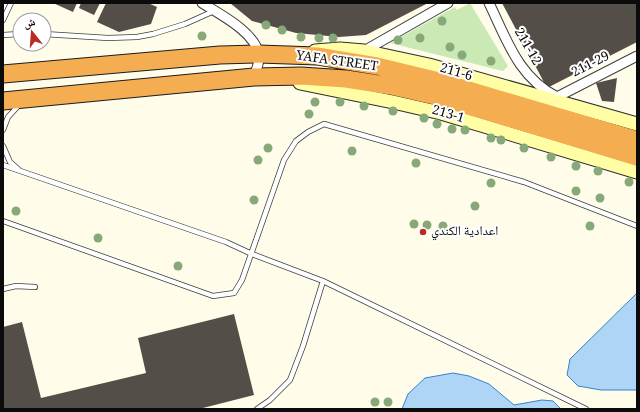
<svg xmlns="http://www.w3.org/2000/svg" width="640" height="412" font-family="Georgia,'Noto Naskh Arabic',serif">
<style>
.green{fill:#cae9b4}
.water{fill:#aed4f6;stroke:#3582ce}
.building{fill:#544e48}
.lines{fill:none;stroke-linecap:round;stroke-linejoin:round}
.lane-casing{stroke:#3e3e3e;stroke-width:6}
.street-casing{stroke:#3e3e3e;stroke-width:11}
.secondary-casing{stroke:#2d2d2d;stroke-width:15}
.highway-casing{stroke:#1c1c1c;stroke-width:19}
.lane{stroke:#fff;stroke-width:4.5}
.street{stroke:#fff;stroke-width:9}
.secondary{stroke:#fffea5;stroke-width:13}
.highway{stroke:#f5ad51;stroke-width:17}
.tree{fill:#87a879}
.poi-dot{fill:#bc2b23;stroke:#fff;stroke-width:1.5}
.labels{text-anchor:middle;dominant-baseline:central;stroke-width:4;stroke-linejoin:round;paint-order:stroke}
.street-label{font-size:13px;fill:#0b0b0b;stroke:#fff}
.poi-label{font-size:13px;fill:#0b0b0b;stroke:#fff;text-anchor:start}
</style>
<rect width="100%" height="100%" fill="#fffdea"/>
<path class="green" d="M470,3l38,63 -5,5 -113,-28 65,-36 2,3z"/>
<path class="water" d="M637,293v97h-36l-23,-4 -11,-11 3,-16z
M453,373l16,3 20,8 25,21 28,-5 11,1 8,8h-159l6,-15 17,-16z"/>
<path class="building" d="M53,3h24l-4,9z
M81,3h19l-6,12 -15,-7z
M106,3h42l9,4 -6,17 -32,8 -22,-10z
M230,3h198l-62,32 -27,2 -43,-4 -44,-12z
M502,3h135v39l-90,46z
M617,78l-3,24 -12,-1 -6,-18z
M234,314l20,81 -55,14h-196v-82l19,-5 19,76 105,-25 -8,-35z"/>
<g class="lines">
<g class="lane-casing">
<path id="lane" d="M3,20l8,-17
M44,34l64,4 29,-1 16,-3 32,-10 29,-13
M3,35l17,-1
M3,130l5,-13 11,-12
M3,146l7,16 8,7
M3,165l223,77 26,12 71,27 263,128
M3,221l210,75 21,-3 8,-13 42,-120 12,-19 12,-9 16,-8 200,58 113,44
M3,289l13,-3 19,1
M257,409l13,-9 20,-20 13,-34 20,-65"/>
</g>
<g class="street-casing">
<path id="street" d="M202,3c19,12 53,29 57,52 1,7 -3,15 -5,22
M489,3c18,37 29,74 68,94
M364,51l84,-48
M557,97l80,-41"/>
</g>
<g class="secondary-casing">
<path id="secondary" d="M315,51l25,-2 24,2 65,14 208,59
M300,83l93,19 48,11 196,59"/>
</g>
<g class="highway-casing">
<path id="highway" d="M3,74l217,-19 39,-1 58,2 60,10 58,14 202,60
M3,101l251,-24 47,-1 45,3 45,7 48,11 198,60"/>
</g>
<use href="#lane" class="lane"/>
<use href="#street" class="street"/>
<use href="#secondary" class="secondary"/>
<use href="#highway" class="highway"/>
</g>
<g class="tree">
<circle cx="442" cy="21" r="4.5"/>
<circle cx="266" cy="25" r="4.5"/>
<circle cx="282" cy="30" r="4.5"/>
<circle cx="202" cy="36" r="4.5"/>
<circle cx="301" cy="37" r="4.5"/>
<circle cx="319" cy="38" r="4.5"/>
<circle cx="333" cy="38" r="4.5"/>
<circle cx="420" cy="38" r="4.5"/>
<circle cx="398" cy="40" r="4.5"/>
<circle cx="450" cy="47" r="4.5"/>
<circle cx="462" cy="55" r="4.5"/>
<circle cx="491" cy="61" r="4.5"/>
<circle cx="315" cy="102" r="4.5"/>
<circle cx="340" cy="102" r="4.5"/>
<circle cx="364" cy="106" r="4.5"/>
<circle cx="393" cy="111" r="4.5"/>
<circle cx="309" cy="114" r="4.5"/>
<circle cx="424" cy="118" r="4.5"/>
<circle cx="437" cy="124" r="4.5"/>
<circle cx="452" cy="129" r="4.5"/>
<circle cx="465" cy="130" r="4.5"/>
<circle cx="491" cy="138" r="4.5"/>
<circle cx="501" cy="140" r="4.5"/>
<circle cx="268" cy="148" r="4.5"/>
<circle cx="524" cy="148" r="4.5"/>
<circle cx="352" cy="151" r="4.5"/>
<circle cx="551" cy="157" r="4.5"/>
<circle cx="258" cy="160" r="4.5"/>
<circle cx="416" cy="163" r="4.5"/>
<circle cx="576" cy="166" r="4.5"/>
<circle cx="598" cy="171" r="4.5"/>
<circle cx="629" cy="182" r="4.5"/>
<circle cx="491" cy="183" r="4.5"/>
<circle cx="576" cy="191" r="4.5"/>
<circle cx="600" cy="198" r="4.5"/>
<circle cx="254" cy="200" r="4.5"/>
<circle cx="475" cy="206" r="4.5"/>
<circle cx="16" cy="211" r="4.5"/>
<circle cx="414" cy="224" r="4.5"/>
<circle cx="427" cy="225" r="4.5"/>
<circle cx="443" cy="226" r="4.5"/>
<circle cx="590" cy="226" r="4.5"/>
<circle cx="98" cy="238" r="4.5"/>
<circle cx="178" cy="266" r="4.5"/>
<circle cx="375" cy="402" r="4.5"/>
<circle cx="388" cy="402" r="4.5"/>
</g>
<circle class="poi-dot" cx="423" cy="232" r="4"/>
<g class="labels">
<g class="street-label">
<text transform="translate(527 47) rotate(60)">211-12</text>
<text transform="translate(337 62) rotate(8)">YAFA STREET</text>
<text transform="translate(591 65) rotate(-27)">211-29</text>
<text transform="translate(456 73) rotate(16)">211-6</text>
<text transform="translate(448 115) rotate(16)">213-1</text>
</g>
<g class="poi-label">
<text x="431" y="232">اعدادية الكندي</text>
</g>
</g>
<rect width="640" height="412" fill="none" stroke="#0b0b0b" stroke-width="8"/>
<g transform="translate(32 32) rotate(343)"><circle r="19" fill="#ffffff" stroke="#9d9d9d"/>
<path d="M0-3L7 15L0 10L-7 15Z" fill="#bc2b23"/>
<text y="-6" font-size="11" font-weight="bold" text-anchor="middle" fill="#0b0b0b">ش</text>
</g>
</svg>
